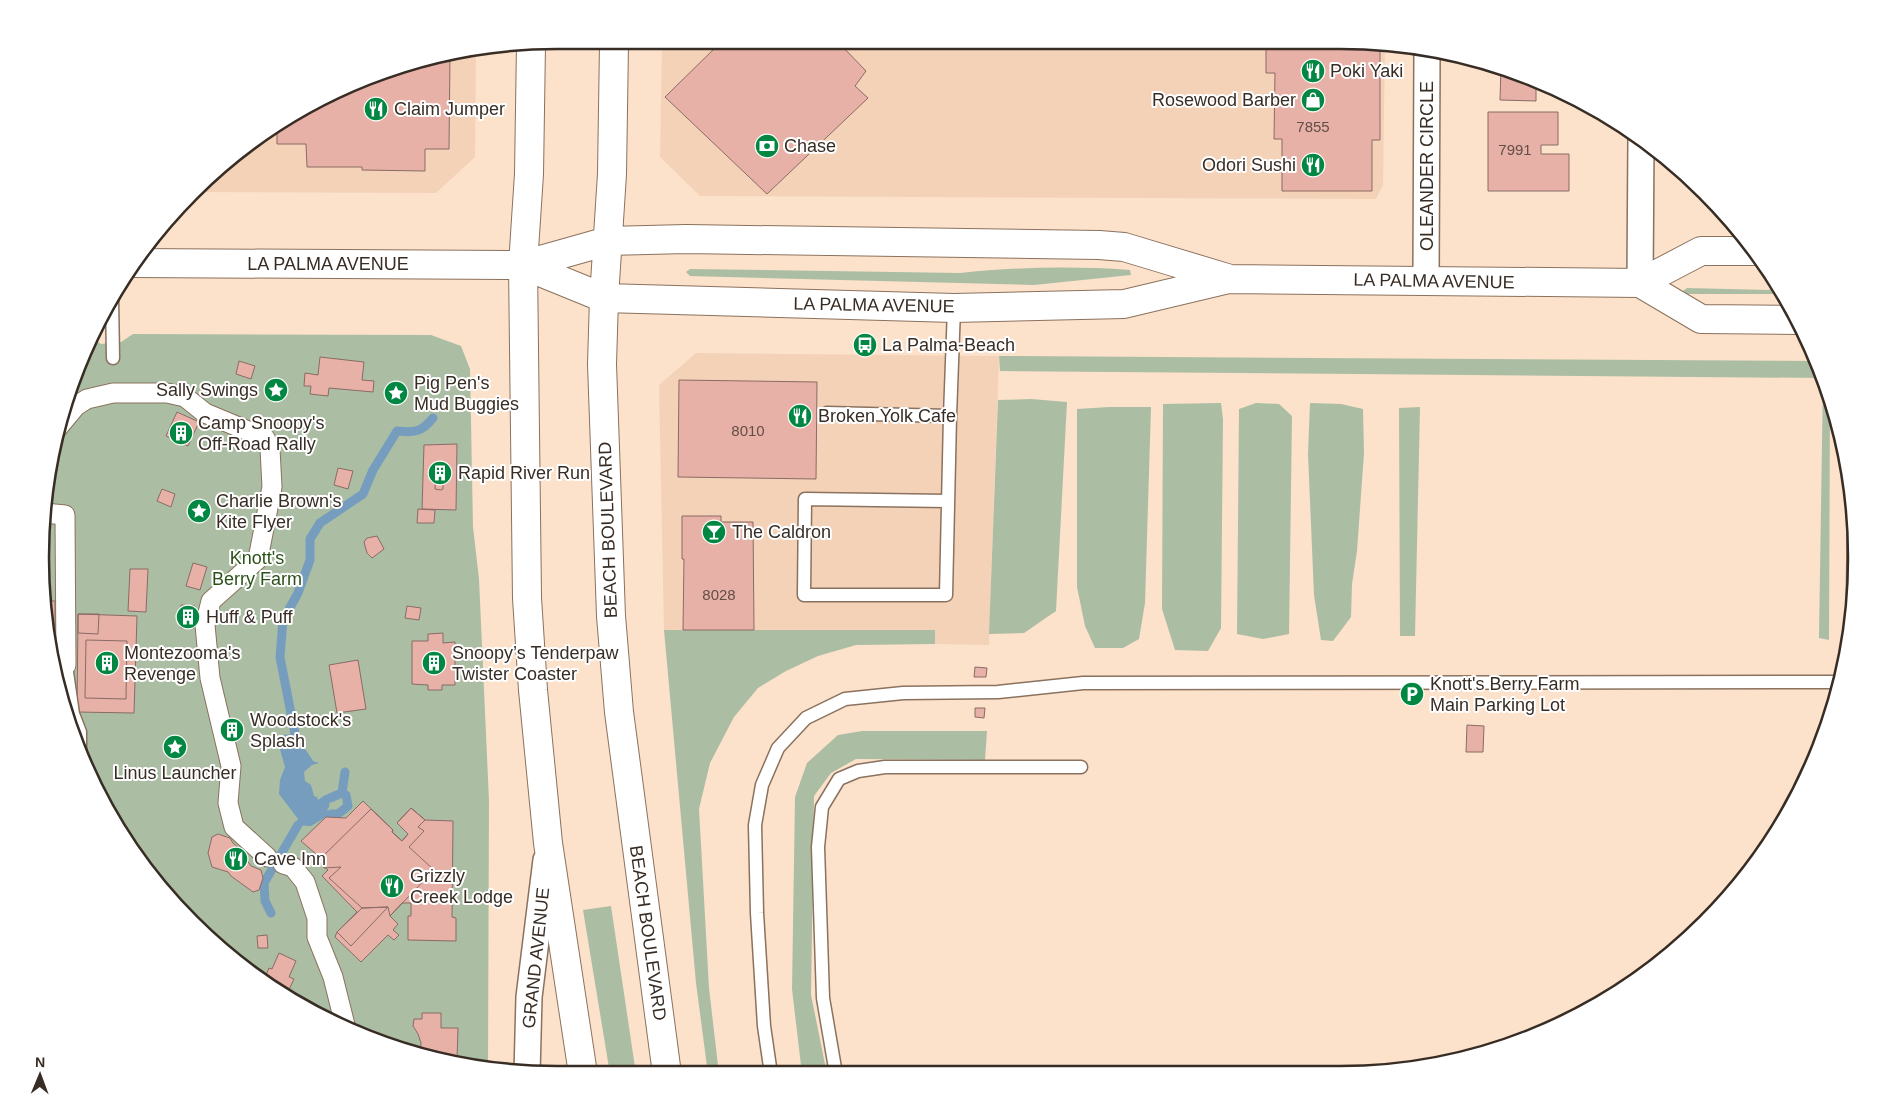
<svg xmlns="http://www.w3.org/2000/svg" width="1897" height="1115" font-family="Helvetica,sans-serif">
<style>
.built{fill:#f4d2b8}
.green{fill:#abbea3}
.water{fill:#769dbe}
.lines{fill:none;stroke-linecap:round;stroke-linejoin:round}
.stream{stroke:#769dbe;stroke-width:9}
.building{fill:#e7b1a7;stroke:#8a6b65}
.service-casing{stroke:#8a725e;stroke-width:15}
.pedestrian-casing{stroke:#8a725e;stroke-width:21}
.minor-casing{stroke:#8a725e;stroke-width:28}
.primary-casing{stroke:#8a725e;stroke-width:30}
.service{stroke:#fff;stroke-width:12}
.pedestrian{stroke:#fff;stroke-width:19}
.minor{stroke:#fff;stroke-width:25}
.primary{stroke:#fff;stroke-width:28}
.labels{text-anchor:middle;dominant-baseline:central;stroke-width:4;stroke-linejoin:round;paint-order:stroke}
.number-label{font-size:15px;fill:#644e46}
.poi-label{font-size:18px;fill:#382d25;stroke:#fff;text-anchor:start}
.street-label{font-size:18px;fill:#382d25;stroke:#fff}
.park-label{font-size:18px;fill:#2c5118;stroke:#fff}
.rim{fill:none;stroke:#382d25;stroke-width:2.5}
</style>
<rect width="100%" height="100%" fill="#fce1cb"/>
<path class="built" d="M1374,41l11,2 -2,142 -7,14 -676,-3 -40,-39 2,-113z
M476,48l-1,109 -39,36 -245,-1 52,-45 85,-54 63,-26z
M696,353l303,3 -10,289 -54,-1v-14h-271l-5,-245z"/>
<path class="green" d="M690,269l270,4c54,-6 115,-7 170,-3l1,5 -97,10 -344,-9 -4,-4z
M1779,287l4,7h-96l-4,-3 4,-3 81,2z
M133,334l298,1 30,11 9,23 3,158 6,52 10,222 -1,266 -97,-19 -121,-60 -54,-42 -69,-73 -38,-57 -41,-92 -27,-133 3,-101 14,-67 32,-86 11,7 20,-2z
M999,356l819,5 5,17 -823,-7z
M1823,379l7,21 -1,240 -10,-2z
M1031,399l36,3 -11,209 -32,22 -35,1 9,-234z
M1221,403l2,16 -2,209 -13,23 -33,-1 -13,-41 1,-205z
M1256,403l23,1 13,12 -3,218 -26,5 -26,-5 2,-225z
M1310,403l31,1 22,5 1,44 -7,98 -5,33 -1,33 -18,24 -12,-1 -7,-45 -6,-141z
M1109,407h42l-6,196 -6,36 -16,9h-28l-10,-22 -8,-39v-178z
M1420,407l-5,229h-15l-1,-228z
M664,630h271v14l-79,1 -38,11 -32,15 -28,17 -24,29 -24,46 -11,46 10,179 10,86h-11l-12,-91z
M862,731h125l-2,29 -129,-1 -25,14 -17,23 -3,199 16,79h-25l-10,-85 3,-192 12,-34 31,-28z
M611,906l25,168h-26l-27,-164z"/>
<path class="water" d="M295,734c4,10 13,17 18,27l6,2 -7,2 -8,7 1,9 6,4 3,11 3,1 1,3 7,-5h5l-1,12 -2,3 6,6 -7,1 -15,9 -16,-1 3,-6 -19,-25 1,-14 5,-13 -6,-21 1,-10 2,-1z"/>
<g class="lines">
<path class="stream" d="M295,734l-15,-77 3,-37 15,-27 12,-33v-21l10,-16 43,-29 10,-24 24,-39c17,2 25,1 36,-13
M330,798l12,-5 3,-21
M331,814h7l10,-8 -2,-11 -4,-2
M271,913l-6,-12 -1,-18 34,-58"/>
</g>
<path class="building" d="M1374,41l6,1v98h-8v51h-90v-52h-8l1,-66h-9v-31z
M839,43l27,28 -11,15 13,12 -101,96 -102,-97 54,-53z
M450,54l-1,95h-24v22l-63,-1v-3h-55l-1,-23h-29v-19l51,-32 63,-26z
M1501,66l35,16v19l-36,-1z
M1488,112h70v33h-17v9h28v37h-81z
M320,357l44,5 -2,18 12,1 -1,11 -44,-4 -1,8 -18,-2 1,-8h-7l1,-13 13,2z
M239,361l16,5 -4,13 -15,-5z
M679,380l138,2 -1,97 -138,-2z
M391,390h9l-1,7h-8z
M177,412l22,10 -11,24 -22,-10z
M457,444l-1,66 -34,-1 2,-64z
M436,466l7,2v21l-2,1 -6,-1z
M338,468l15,3 -5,18 -14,-4z
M162,489l13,5 -4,13 -14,-6z
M418,509l17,1 -1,13h-17z
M682,516h39v6h32l1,108h-71l1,-71h-2z
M377,536l7,13 -12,9 -5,-5 -3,-11 3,-4z
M193,563l14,4 -7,23 -14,-4z
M130,569h18l-2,43 -18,-1z
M47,601h8v60l-9,-48z
M181,605l14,1 -1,22h-13z
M407,606l14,2 -2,12 -14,-2z
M78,614l59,2 -3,97 -57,-1z
M78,614h21l-1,20 -20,-1z
M443,633v10l12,-1v43h-13v5h-14v-5l-16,-1v-43h16v-7z
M86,640l41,1 -1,58 -41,-1z
M358,660l8,49 -29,4 -8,-48z
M975,667l12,1 -1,9h-12z
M975,708h10l-1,10 -9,-1z
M232,721l6,15 -7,3 -5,-16z
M1467,725l17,1 -1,26h-17z
M363,801l30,29 -1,2 10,9 6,-7 -11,-11 14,-15 14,12 28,1 -1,96 4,1v23l-48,-1v-24h3v-13h-9l-12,13 8,8 -5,6 6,5 -5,5 -6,-5 -27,27 -26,-25 2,-5 20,-20 -35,-36 6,-6 -15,-13 3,-3 -15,-13 25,-24 20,1z
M411,808l14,12 -7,7 6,4 -15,16 25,23 -44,46 -2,-9 -26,1 -33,-30 12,-11 -17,1 -6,-7 53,-52 22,21 -1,2 10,9 6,-7 -11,-11z
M218,834l12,4 3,5 9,8 1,8h3l5,7 10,4 2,8 -4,12 -6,2 -22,-16 -3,-4 -16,-5 -4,-14 4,-16z
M388,907l-37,39 -14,-14 25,-24z
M267,935l1,13h-10l-1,-12z
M210,936l6,5 1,6 -10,-10z
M279,953l17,8 -7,16 5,2 -8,17 -23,-14 6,-14 3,1z
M422,1013h19v15h17l-1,33 -37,-8 1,-10 -3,-9 -5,-8 1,-7h8z"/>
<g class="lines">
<g class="service-casing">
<path id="service" d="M112,297l1,61
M827,413l123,3
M948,501l-143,-2 -1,96h142l4,-179 4,-108
M1853,598l1,-74
M66,665l7,49 7,18v19
M771,1074l-7,-48 -7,-113 -2,-88 7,-40 16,-37 28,-30 39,-19 58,-6 95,-1 85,-9 757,-1
M836,1074l-13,-76 -5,-151 4,-40 17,-28 19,-8 27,-4h196"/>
</g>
<g class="pedestrian-casing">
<path id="pedestrian" d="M56,430l20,-24 11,-7 26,-6h54l18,4 20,16 60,25 5,11 2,38 -14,72 -47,42 -6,24 5,53 21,88 -3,37 6,24 33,30
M44,513l21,2 1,150
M283,864l10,3 12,15 12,36v19l16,40 12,48"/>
</g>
<g class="minor-casing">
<path id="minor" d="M1426,280l1,-228
M1640,283l1,-144
M527,1074l2,-77 17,-137"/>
</g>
<g class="primary-casing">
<path id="primary" d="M531,44l-2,130 -6,91 4,333 6,92 15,153 35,231
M614,44l-2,130 -8,124 -2,66 9,252 8,96 48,362
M133,263l390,2 85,-24 78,-2 413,6 25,2 103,31
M523,265l81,33 350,10 170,-4 105,-25 411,4 61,36 96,1
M1640,283l61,-32h53"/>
</g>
<use href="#service" class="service"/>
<use href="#pedestrian" class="pedestrian"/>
<use href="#minor" class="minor"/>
<use href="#primary" class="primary"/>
</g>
<defs>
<g id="restaurant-disc" transform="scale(1.25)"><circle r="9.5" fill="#028743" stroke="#fff"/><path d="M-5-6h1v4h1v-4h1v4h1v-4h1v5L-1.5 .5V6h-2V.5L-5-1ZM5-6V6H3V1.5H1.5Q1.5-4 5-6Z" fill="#fff"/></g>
<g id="shop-disc" transform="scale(1.25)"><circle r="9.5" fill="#028743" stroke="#fff"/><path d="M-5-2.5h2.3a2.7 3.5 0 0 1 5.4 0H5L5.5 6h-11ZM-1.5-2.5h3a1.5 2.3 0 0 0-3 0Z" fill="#fff"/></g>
<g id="bank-disc" transform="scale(1.25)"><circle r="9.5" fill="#028743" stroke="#fff"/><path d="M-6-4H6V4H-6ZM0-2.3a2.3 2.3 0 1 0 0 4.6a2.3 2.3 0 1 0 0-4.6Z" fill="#fff"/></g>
<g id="bus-disc" transform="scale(1.25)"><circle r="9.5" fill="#028743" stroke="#fff"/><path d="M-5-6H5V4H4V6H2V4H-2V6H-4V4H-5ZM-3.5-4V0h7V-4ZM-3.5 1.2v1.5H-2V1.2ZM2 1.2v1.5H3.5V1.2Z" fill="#fff"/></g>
<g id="sight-disc" transform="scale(1.25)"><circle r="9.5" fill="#028743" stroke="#fff"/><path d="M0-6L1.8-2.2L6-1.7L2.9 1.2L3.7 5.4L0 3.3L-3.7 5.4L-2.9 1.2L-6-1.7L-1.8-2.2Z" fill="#fff"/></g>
<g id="building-disc" transform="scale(1.25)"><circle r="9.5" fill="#028743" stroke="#fff"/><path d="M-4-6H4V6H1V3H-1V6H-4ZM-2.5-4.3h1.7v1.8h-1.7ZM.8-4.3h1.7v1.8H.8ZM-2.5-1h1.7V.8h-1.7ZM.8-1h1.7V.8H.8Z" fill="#fff"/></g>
<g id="bar-disc" transform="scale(1.25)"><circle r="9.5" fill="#028743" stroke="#fff"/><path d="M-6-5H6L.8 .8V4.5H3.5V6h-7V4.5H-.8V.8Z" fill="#fff"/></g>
<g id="parking-disc" transform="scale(1.25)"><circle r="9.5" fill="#028743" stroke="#fff"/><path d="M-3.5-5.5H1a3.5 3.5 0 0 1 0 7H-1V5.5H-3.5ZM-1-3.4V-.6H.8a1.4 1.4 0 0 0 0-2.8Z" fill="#fff"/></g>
</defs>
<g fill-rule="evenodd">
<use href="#restaurant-disc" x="1313" y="71"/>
<use href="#shop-disc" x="1313" y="100"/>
<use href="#restaurant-disc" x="376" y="109"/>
<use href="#bank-disc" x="767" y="146"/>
<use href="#restaurant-disc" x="1313" y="165"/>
<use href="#bus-disc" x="865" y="345"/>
<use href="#sight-disc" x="276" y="390"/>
<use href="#sight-disc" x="396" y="393"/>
<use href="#restaurant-disc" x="800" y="416"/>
<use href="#building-disc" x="181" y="433"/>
<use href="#building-disc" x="440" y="473"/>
<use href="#sight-disc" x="199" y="511"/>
<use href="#bar-disc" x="714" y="532"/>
<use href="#building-disc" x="188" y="617"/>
<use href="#building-disc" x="107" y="663"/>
<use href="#building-disc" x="434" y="663"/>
<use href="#parking-disc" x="1412" y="694"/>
<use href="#building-disc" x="232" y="730"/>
<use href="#sight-disc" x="175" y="747"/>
<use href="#restaurant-disc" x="236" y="859"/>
<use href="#restaurant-disc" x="392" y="886"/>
</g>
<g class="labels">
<g class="number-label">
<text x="1313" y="126">7855</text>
<text x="1515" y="149">7991</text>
<text x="748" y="430">8010</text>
<text x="719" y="594">8028</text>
</g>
<g class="poi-label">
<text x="1330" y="71">Poki Yaki</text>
<text x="1296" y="100" text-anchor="end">Rosewood Barber</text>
<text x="394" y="109">Claim Jumper</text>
<text x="784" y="146">Chase</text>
<text x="1296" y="165" text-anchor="end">Odori Sushi</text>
<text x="882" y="345">La Palma-Beach</text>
<text x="414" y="383">Pig Pen's<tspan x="414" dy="21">Mud Buggies</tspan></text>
<text x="258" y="390" text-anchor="end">Sally Swings</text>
<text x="818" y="416">Broken Yolk Cafe</text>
<text x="198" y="423">Camp Snoopy's<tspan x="198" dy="21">Off-Road Rally</tspan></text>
<text x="458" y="473">Rapid River Run</text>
<text x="216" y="501">Charlie Brown's<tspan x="216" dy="21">Kite Flyer</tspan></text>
<text x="732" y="532">The Caldron</text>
<text x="206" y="617">Huff &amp; Puff</text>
<text x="124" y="653">Montezooma's<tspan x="124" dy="21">Revenge</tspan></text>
<text x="452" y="653">Snoopy’s Tenderpaw<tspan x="452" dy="21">Twister Coaster</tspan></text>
<text x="1430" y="684">Knott's Berry Farm<tspan x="1430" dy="21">Main Parking Lot</tspan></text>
<text x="250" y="720">Woodstock's<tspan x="250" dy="21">Splash</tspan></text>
<text x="175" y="773" text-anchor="middle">Linus Launcher</text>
<text x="254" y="859">Cave Inn</text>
<text x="410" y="876">Grizzly<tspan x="410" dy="21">Creek Lodge</tspan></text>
</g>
<g class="street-label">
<text transform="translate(1427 166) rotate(-90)">OLEANDER CIRCLE</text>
<text x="328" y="264">LA PALMA AVENUE</text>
<text transform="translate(1434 281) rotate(1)">LA PALMA AVENUE</text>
<text transform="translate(874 305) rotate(1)">LA PALMA AVENUE</text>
<text transform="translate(608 530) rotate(-92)">BEACH BOULEVARD</text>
<text transform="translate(648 933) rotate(82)">BEACH BOULEVARD</text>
<text transform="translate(536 958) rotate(-84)">GRAND AVENUE</text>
</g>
<g class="park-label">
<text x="257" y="558">Knott's<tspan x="257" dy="21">Berry Farm</tspan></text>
</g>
</g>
<path d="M0 0H1897V1115H0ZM557 49H1340A508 508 0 0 1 1848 557V558A508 508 0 0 1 1340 1066H557A508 508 0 0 1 49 558V557A508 508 0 0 1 557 49Z" fill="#fff" fill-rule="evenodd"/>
<path class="rim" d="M557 49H1340A508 508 0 0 1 1848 557V558A508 508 0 0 1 1340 1066H557A508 508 0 0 1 49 558V557A508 508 0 0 1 557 49Z"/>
<g transform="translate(40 1075) rotate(1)" stroke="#ffffff" stroke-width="4" paint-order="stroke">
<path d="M0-4L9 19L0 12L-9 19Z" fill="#382d25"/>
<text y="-8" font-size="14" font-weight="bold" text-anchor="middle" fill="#382d25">N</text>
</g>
</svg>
